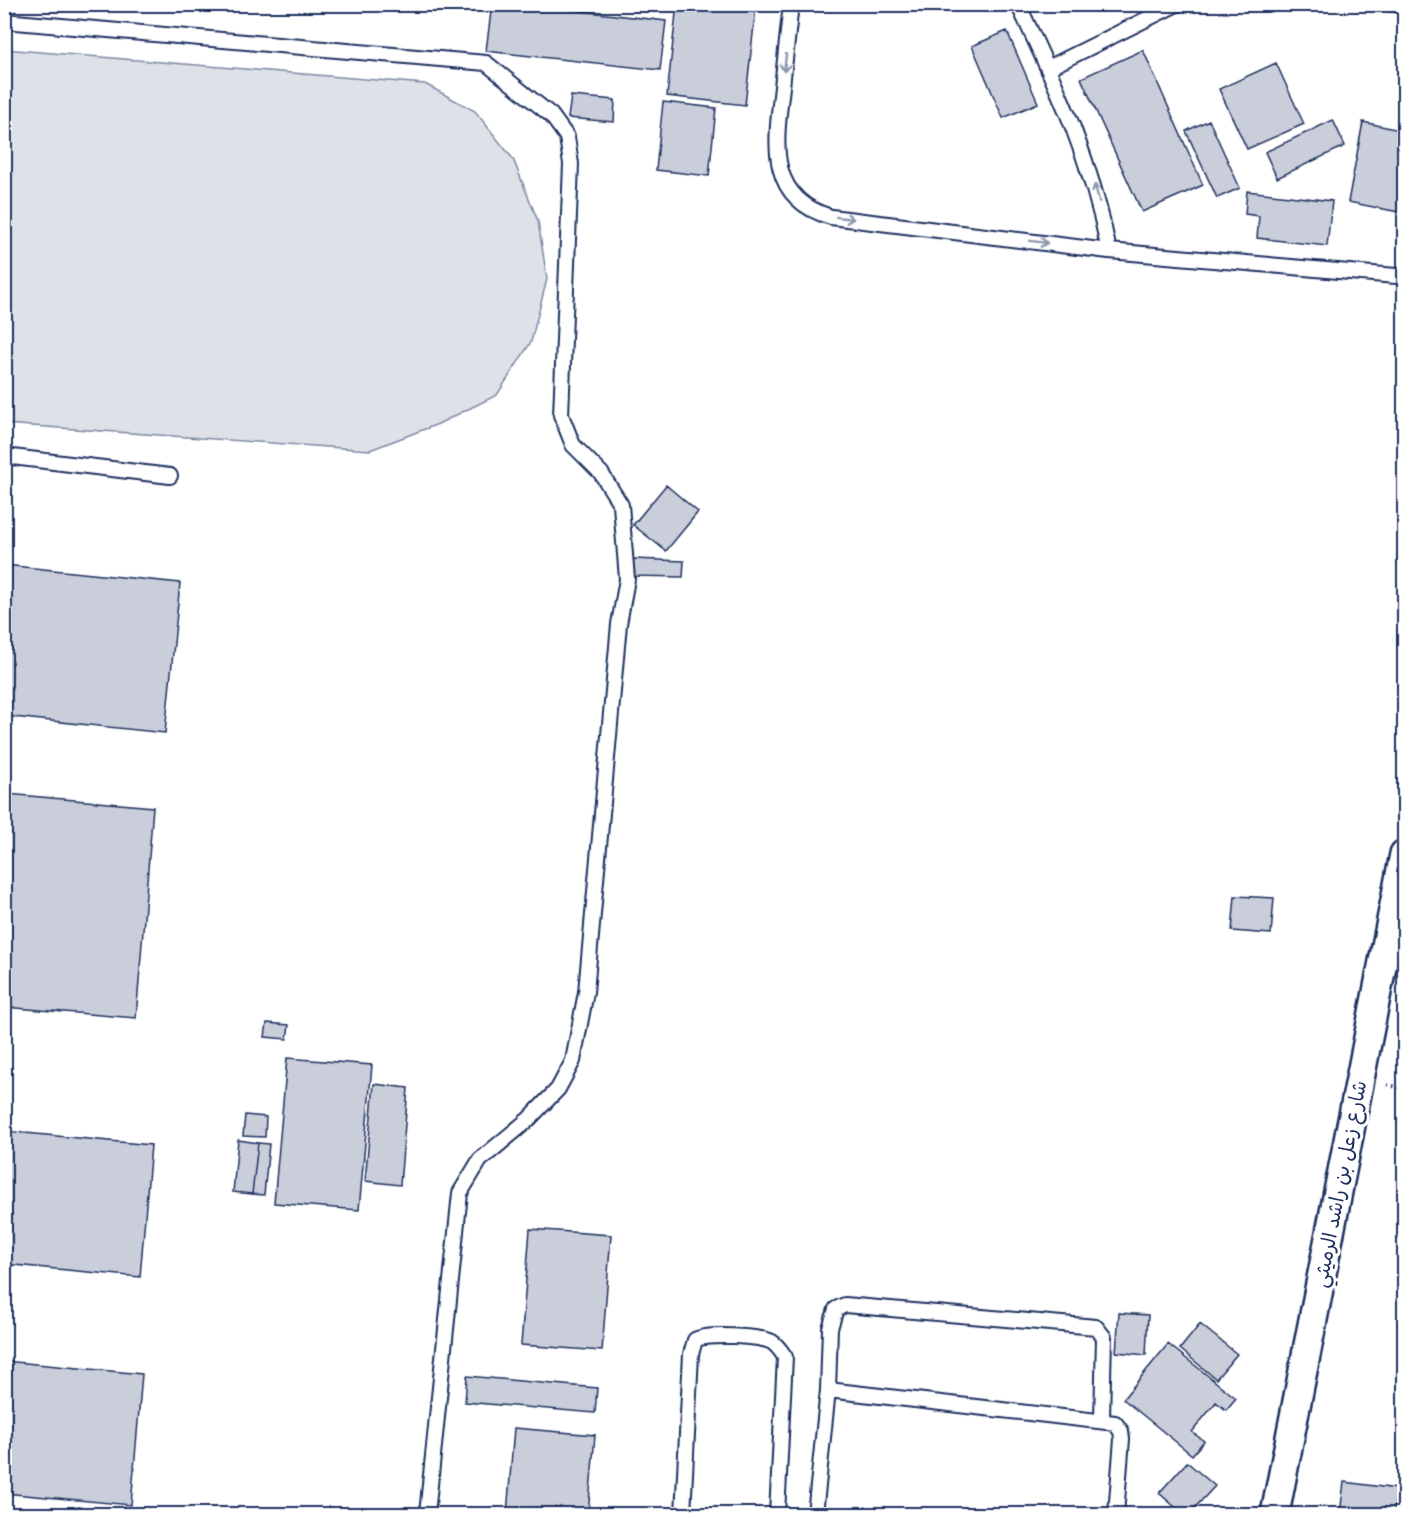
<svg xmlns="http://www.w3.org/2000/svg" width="1409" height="1519" font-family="Sriracha,'Playpen Sans Arabic',sans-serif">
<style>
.green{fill:#dee1e7;stroke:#7c88a2;stroke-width:1.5}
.building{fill:#caceda;stroke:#1b2f5e;stroke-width:1.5}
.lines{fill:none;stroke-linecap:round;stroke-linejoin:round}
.service-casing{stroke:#1b2f5e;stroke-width:18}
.minor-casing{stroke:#1b2f5e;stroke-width:32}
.path{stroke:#1b2f5e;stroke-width:4;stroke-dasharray:1.5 4.5;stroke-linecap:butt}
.service{stroke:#fff;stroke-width:14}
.minor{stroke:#fff;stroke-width:27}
.oneway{stroke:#8d97ae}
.labels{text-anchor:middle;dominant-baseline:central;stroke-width:6;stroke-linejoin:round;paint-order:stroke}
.street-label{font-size:20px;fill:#1b2f5e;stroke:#fff}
</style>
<rect width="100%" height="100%" fill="#fff"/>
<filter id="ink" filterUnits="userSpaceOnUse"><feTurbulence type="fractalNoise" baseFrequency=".0167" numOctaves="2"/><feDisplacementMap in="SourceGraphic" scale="12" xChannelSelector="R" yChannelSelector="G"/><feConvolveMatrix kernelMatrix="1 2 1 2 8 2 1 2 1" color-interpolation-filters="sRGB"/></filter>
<g filter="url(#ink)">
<path class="green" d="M4,49l421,35 50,27 38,48 25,62 9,58 -16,63 -34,53 -59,29 -68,26 -365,-26z"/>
<path class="building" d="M492,4h28l146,17 -6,49 -174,-19z
M677,4l79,3 -11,98 -78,-9z
M1312,4h92v9z
M1007,31l31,72 -35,15 -31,-72z
M1143,50l60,135 -61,27 -61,-134z
M1276,63l28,61 -57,25 -28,-60z
M571,96l44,4 -1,22 -46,-4z
M663,102l53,6 -7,68 -53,-6z
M1209,120l31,68 -23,10 -31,-67z
M1333,120l12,26 -68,32 -12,-26z
M1363,122l41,9v82l-56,-11z
M1247,191l85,10 -5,45 -70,-8 2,-22 -14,-2z
M666,485l32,27 -32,39 -33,-26z
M633,559l51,2 -1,16 -50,-1z
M4,565l176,18 -15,150 -161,-17z
M7,794l146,13 -17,211 -132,-11v-183z
M1235,896l39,2 -3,36 -39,-3z
M267,1023l22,2 -2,14 -22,-2z
M287,1058l85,7 -13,145 -85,-7z
M374,1084l34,4 -8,97 -35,-4z
M245,1115l21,2 -1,20 -22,-1z
M4,1131l147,14 -11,132 -136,-13z
M238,1140l20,3 -6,51 -19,-2z
M258,1143l11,1 -5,51 -12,-1z
M530,1229l81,6 -9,116 -81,-6z
M1119,1313l29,2 -2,40 -30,-3z
M1200,1324l37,30 -21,25 -36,-30z
M1168,1344l68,54 -10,12 -10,-8 -24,30 12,9 -12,14 -69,-56z
M4,1361l138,13 -11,131 -127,-12z
M467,1376l130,12 -2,25 -130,-11z
M514,1428l81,7 -7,79h-81z
M1187,1462l28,24 -26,28h-6l-24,-21z
M1344,1482l53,7 -3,25h-54z
M1397,1489l7,1v23l-10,-1z"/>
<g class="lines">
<g class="service-casing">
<path id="service" d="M791,4c-3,28 -6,55 -9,83 -6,53 -17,111 49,130l278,34 287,25 8,-1
M1018,4c40,85 73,154 91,247
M4,21l482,42 65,52 16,22 4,27 -10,251 12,30 28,28 20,32 6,74 -8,45 -33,368 -13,69 -15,28 -30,31 -48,40 -20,33 -33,321
M1048,68l129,-64
M4,456l166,20
M828,1390l287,33 6,8 1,8 -6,75
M683,1514l8,-160 4,-14c10,-7 65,-4 77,2 6,4 9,9 13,15l-8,157
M815,1514l13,-124 2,-62 6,-19 9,-4 251,22 8,10 -2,82"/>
</g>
<g class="minor-casing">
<path id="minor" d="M1275,1514l129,-660"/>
</g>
<path class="path" d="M1387,1085l17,3v16"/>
<use href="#service" class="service"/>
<use href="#minor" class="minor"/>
</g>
<defs><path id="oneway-shaft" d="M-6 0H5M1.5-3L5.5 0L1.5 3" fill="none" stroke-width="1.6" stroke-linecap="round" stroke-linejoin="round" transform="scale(1.5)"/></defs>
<g class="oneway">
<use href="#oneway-shaft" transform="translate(785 63) rotate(97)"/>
<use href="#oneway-shaft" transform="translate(1097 193) rotate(-105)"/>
<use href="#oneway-shaft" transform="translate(845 218) rotate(7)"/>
<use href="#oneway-shaft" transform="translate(1039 242) rotate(7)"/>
</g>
</g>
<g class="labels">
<g class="street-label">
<text transform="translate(1340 1184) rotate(-79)">شارع زعل بن راشد الرميثي</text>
</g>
</g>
<rect width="1409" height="1519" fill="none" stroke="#fff" stroke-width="24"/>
<rect x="12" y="12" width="1385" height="1495" fill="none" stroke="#1b2f5e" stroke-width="2" filter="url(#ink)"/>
</svg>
